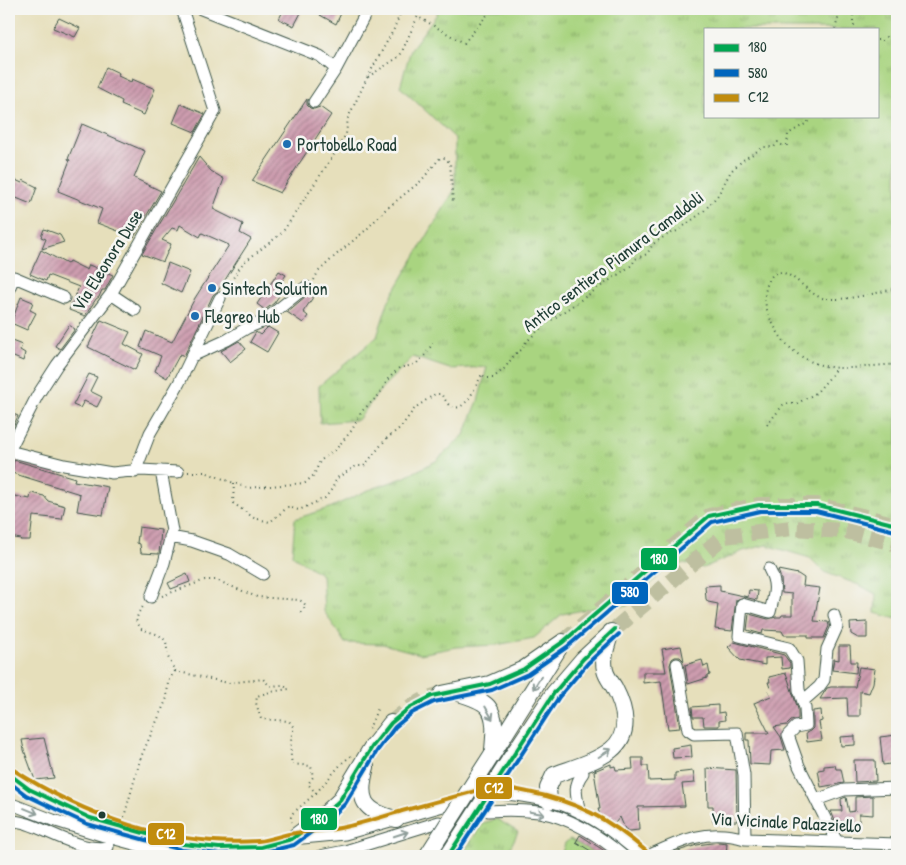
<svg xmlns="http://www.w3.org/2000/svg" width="906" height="865" font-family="'Patrick Hand',sans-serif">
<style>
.grass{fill:url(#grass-tufts);stroke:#64885a;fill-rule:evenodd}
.building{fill:url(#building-hatch)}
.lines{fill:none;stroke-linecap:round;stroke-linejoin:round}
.highway-tunnel{stroke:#bebfa0;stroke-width:16;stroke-dasharray:16 8;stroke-linecap:butt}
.minor-casing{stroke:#3d5548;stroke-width:13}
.highway-casing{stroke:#3d5548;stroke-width:18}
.path{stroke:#3d5548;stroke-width:2;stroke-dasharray:1 4;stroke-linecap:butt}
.minor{stroke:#fff;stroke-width:11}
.highway{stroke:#fff;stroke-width:16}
.highway-bridge-casing{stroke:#3d5548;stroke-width:18;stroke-linecap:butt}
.highway-bridge{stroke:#fff;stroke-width:16}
.bus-1-casing{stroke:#f6f6f2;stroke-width:8}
.bus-2-casing{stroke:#f6f6f2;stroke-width:8}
.bus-3-casing{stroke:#f6f6f2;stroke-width:8}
.bus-1{stroke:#00a651;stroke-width:4}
.bus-2{stroke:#0065bd;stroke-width:4}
.bus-3{stroke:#c18c0d;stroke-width:4}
.oneway{stroke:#8f9e9a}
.poi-dot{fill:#1f6fb2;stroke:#f6f6f2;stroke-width:2}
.bus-dot{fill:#1f3d34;stroke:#f6f6f2;stroke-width:2}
.labels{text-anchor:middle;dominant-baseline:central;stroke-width:5;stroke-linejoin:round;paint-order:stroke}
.poi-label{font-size:18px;fill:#1f3d34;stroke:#f6f6f2;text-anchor:start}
.street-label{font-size:18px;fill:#1f3d34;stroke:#f6f6f2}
.line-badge{stroke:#f6f6f2;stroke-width:2}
.badge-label{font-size:14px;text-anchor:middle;font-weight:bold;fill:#fff}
</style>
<defs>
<pattern id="grass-tufts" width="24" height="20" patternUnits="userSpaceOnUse" patternTransform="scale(1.25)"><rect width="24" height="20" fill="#a9d480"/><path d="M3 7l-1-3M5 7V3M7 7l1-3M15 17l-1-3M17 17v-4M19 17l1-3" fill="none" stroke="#89ad6a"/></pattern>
<pattern id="building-hatch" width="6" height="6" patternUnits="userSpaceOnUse" patternTransform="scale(1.25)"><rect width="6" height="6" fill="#cd9caf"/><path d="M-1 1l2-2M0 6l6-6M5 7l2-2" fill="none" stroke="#a6808f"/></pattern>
</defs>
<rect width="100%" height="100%" fill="#f6f6f2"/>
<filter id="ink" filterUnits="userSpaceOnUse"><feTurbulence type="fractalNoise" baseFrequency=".02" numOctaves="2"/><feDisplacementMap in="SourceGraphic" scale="10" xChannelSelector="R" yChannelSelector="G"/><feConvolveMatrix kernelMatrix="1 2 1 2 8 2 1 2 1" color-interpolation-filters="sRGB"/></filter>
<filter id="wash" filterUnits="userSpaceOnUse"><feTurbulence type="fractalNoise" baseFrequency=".0096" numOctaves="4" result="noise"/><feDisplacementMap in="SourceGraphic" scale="20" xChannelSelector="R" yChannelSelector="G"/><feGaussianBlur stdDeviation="1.12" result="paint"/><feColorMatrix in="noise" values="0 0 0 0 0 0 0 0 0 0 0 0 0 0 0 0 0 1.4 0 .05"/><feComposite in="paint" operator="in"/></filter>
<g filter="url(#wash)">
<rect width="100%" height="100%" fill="#e6dfbb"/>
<path class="grass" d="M437,9h460v610l-22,-6 1,-19 -17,-9 -35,-13 -14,-14 -44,-13 -23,6 -40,17 -19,-5 -19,7 -38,36 -28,1 -37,7 -28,24 -38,7 -40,2 -36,7 -37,-10 -38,-1 -21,-32 -2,-36 -30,-20 3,-36 37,-12 34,-16 37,-13 33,-17 28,-26 14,-34 9,-34 -37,2 -37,-12 -32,32 -23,31 -38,3 -1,-37 58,-49 11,-35 67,-113v-51l-55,-51 11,-38 26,-35zM705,29h172v87h-172z
M497,819l21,13 -12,24h-45l22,-33z
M570,839l29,17h-38l4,-13z"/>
<g id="blocks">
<path class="building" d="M284,9h19l-9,17 -15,-7z
M323,9h20l-7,15 -16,-9z
M59,18l21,10 -5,9 -22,-9z
M106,67l13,6 -1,3 13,6 1,-3 23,10 -11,26 -23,-10 1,-4 -25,-13z
M307,99v6l3,3 4,1 6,-2 11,8 -51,78 -28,-12z
M181,104l24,10 -10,18 -22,-9z
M82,124l63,27 -11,27 27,13 -27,46 -37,-14 5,-14 -44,-18 12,-31 -2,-1z
M199,157l12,14 13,8 -11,30 30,15 -3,9 11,6 -33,52 -5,4 -29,61 -4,-2 -13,24 -12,-7 6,-15 -21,-9 6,-16 26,11 23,-44 34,-53 -27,-12 -2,4 -20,-12 -2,5 -6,-2 -10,12 9,4 -8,18 -21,-8z
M9,177l13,6 1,-3 14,7 -6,17 -22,-9z
M44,229l16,6 4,7 -22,7 4,-10 -5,-2z
M41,250l26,14 2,-3 18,9 2,-5 24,10 -8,15h-3l-3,7 -3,2 -11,17 -16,-6 10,-23 -31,-12 -2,6 -16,-7z
M168,263l22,9 -9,21 -20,-10z
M279,271l7,4 -12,17 5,4 -5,7 -9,7 -8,-6z
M312,291l4,2 -13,19 5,4 -5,7 -16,-11z
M21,297l12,5 -3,8 6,3 -9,17 -16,-7z
M101,320l29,12 -6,12 19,10 -8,16 -47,-23z
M69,325l6,4 -15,20 -5,-3z
M268,327l10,6 -11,19 -17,-10 6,-10 4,3z
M9,340l13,5 -2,5 5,3 -2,8 -14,-6z
M239,341l7,8 -16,13 -9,-11z
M89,374l8,3 -7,14 12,6 -5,10 -13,-6 -4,7 -7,-3z
M9,412l9,4 -9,19z
M14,460l61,18 -1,3 34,6 -5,28 -26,-4 3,-17 -68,-21z
M31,493l13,3 4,5 17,5 -3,13 -29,-3 -3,24h-10l1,-1 -12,-2v-42l21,4z
M139,527l22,3 -2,24 -18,-1 -1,-9 -3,-1z
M778,570l20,4 6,4 -1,8 17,2 -6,33 14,1 1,4 -5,12h-16v-3h-24l-2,-4 -19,-1 -1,4 -15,-4 2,-16 19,5 8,-2h5l1,-2h10v-21l-10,-1 -1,-14z
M187,574l3,8 -19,7 -3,-6z
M720,585v6l28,6 1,-7 9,1 -1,9 -13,-3 -8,3 -4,31 -17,-2 3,-25 -10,-2 -2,-3 -1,-13z
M867,622v16h-9l-7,-4 -1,-11z
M734,642l50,13 6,8v5l-8,1 -1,-12 -16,1v7l-25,-5 -12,-13z
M681,646l3,15 -4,-4h-5l-3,2 -2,6 10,63 -12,1 -7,-48 -18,2v-11h23l-4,-23z
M839,646h11l1,16h6l-1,11 -24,-3 2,-11 5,1z
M702,660l2,7 4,-2 2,10 -3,1v2l-19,6 -3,-19z
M859,667l16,2 -2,14 -4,10 -9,-2v25h-12l-1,-18 -27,1 7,-11 4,-1h24z
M786,673l12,36v10l-7,2 -4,4 -13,2 7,10 4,13 -14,1 -1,14 -20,-1 -1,-24h-3v-7h23l-15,-30 17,-7 -3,-6 2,-2 -2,-6h2l-1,-5z
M718,705v8l6,-1 1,8 -6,1v5h-15l-1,-9h-10l-1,-10z
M821,710l1,11 -3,1 3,18 -15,2 -1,-9 4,-2 3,-3v-17z
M897,735v15l-2,1 2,12 -14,2 -3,-28z
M855,736v9l-14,1 -1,-9z
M44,738l10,40 -19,2 -11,-30 -2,-10z
M691,745l1,12 -19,1 -1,-10z
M632,758h11v8h5l1,15 26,-1v-7l18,-2 2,12 -13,1 3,22 -47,1 1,23 -9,1 -5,-2 -5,-12 -5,6 -15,-8 -2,-6h2l-6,-38 17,-7v3l4,-1 1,4 17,-1z
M854,760h21l1,21 -21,1z
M835,765l1,4h5l3,14 -23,4 -3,-17 6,-1v-3z
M707,768l29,2 1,51 -24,1v-16h-5z
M873,796v19l-14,-1v9l-24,-2 -4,-10h11l-1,-12 5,-2 3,15 6,-1v-14z
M580,835l20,13 12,8h-13l-23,-14z
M719,842l8,1 -1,13h-52l-2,-3 25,-8z"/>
</g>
</g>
<g filter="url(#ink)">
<use href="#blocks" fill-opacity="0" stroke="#3d5548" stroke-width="1"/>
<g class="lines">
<path class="highway-tunnel" d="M616,628l108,-92 68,-8 54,3 51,13
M563,642l146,-126 50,-11h58l80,20
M391,723c15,-13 31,-25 51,-29"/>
<g class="minor-casing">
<path id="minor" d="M201,9l119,47 16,13 32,-60
M314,102l22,-33
M9,289l5,-12 50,21
M111,294l24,16
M192,356l35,-16 20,-12 15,-6 44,-35
M9,451l28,-55 20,-31 54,-71 104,-183 -33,-102
M9,451l55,14 48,8 29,-3 37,2
M135,472l15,-39 29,-50 41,-85
M170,537l22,4 37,13 34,20
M769,569c9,16 5,26 1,43l-28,-8 -3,32 50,12 8,13 2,29 6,18 1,17 -10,2 -8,8 11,31 38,76
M151,597l13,-34 8,-32 -11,-60
M677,664l11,66 6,4 43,-1 7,42 1,64
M803,701l16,-14 5,-7 3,-31 10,-22 -3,-12
M9,774l20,15 21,11 47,21 61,17 25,6 36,4 42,-1 31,-8 53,-5 105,-30
M498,793c16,2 34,4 50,8 36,8 67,31 94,55
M816,800l28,-10 53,-2
M9,803l44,17 51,16 74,20
M488,811c17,-1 34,-1 51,1 30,5 61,24 84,44
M580,813c-3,-16 -8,-26 3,-40
M9,820c6,1 13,2 19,4 24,8 54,28 80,23
M320,856l25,-5 94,-29
M648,856c34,-16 60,-28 97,-17l152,5"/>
</g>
<g class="highway-casing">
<path id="highway" d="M455,692c10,3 26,7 33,15 9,11 6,30 5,43
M442,694l48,-10 34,-15 39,-27
M493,753l66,-105
M509,761l45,-68 29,-34 27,-25
M366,767c-9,33 -3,44 30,52
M549,801l-1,-13 6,-13c19,-7 41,-13 57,-25 21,-17 14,-42 3,-63 -3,-5 -8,-11 -9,-17 -3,-13 2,-25 6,-38
M292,839l32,-24 16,-15 32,-53 19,-24"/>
</g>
<path class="path" d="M423,9l-3,9 44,25 28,-34
M845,9l8,6v8l3,6
M835,29l6,-20
M877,40h7l2,-3 7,3 4,-5
M368,77l32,-21 21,-47
M314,280l4,-8 18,-17 30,-25 19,-20 36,-29 19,-23h5l5,5 3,40
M897,288c-20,5 -55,14 -75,10 -14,-4 -32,-30 -46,-25 -8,3 -12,19 -11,27 1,11 6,21 12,31 15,26 41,38 71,37 16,0 33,-4 49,-3
M225,290l18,-27 39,-30 53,-80 11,-19 2,-16 19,-40 27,-49 8,-20
M767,425l16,-20 6,-2 7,1 20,-11 15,-17 3,-5v-4
M188,472h17l42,16 58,-5 9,-8 6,-14 16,-12 16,-19 10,-19 16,-15 6,-9 3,-7 12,-12 10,-2 8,-3 8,-8 8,-12
M234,483l-1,20 21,15 16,4 18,-15 11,3 26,-12 7,-9 5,-11 19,-12h8l22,-27 15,-12 14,-19 20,-14h6c2,3 5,7 7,10 16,15 29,-21 34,-30l3,4h8l12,-10 10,-14 8,-5 1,-5 20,-19 88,-60 3,-6 12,-5 6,-10 12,-8 12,-5 26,-19 15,-17 13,-24 12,-11 21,-13h10l4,-5 4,3h5l1,-11 19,-11 5,-7
M162,596l43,-16h11l41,17 42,3 4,2 3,4 -7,8
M175,671l53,12 35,-4 7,7 12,-1 7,4 -19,3 -13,4 -1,7 5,16 28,2 5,7c-4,9 -4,26 -2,36l19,2 2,11 -5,7 8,9 -23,20 -2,4 1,5
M369,729l9,-22
M316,793l26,-30 10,-8
M124,817l17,-60 26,-59 1,-17 7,-10 -7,-14 -2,-16 -7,-6 -18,-6 -5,-9 3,-8 6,-8"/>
<use href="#minor" class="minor"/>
<use href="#highway" class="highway"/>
<g class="highway-bridge-casing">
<path id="highway-bridge" d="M427,856l66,-103
M448,856l61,-95"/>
</g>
<use href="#highway-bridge" class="highway-bridge"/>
<g class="bus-1-casing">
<path id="bus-1" d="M9,774l20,15 61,29 93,26 36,4 42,-1 31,-8 32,-24 16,-15 32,-53 19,-24 18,-15 23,-12 58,-12 34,-15 39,-27 146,-126 50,-11h58l80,20
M448,856l106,-163 29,-34 32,-30"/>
</g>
<g class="bus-2-casing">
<path id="bus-2" d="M9,782l17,13 61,29 95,26 37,4 42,-1 33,-8 34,-25 17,-16 32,-53 18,-24 17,-14 22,-11 58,-12 36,-16 39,-27 145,-125 48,-11h56l79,20
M455,856l104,-159 29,-34 31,-29"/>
</g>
<g class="bus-3-casing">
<path id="bus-3" d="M12,769c73,47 158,78 246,72 13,-1 25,-7 37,-8 15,-2 30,-2 45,-5 21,-4 42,-11 62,-17 25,-7 51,-14 77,-21 18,-4 31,-2 49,2 48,9 81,27 118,59"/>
</g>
<use href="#bus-1" class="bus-1"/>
<use href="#bus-2" class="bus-2"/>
<use href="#bus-3" class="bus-3"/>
</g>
<defs><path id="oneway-shaft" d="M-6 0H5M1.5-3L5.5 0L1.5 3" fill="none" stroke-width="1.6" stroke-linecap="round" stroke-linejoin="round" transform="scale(1.25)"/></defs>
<g class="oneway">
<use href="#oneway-shaft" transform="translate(537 683) rotate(122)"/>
<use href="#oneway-shaft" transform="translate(489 713) rotate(60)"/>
<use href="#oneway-shaft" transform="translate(605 753) rotate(-32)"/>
<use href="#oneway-shaft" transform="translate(31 811) rotate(22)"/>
<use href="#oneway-shaft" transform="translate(537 813) rotate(10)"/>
<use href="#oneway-shaft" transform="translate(401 834) rotate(-18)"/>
</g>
</g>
<g class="poi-dot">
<circle cx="287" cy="144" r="5"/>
<circle cx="212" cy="288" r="5"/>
<circle cx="195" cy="316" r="5"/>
</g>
<circle class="bus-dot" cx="102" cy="815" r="4.5"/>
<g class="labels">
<g class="poi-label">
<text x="297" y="144">Portobello Road</text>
<text x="222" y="288">Sintech Solution</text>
<text x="205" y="316">Flegreo Hub</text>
</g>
<g class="street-label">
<text transform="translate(107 260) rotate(-58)">Via Eleonora Duse</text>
<text transform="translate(613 261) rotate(-37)">Antico sentiero Pianura Camaldoli</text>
<text transform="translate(786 822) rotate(3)">Via Vicinale Palazziello</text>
</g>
</g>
<g class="line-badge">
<rect x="640" y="547" width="38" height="24" rx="5" fill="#00a651"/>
<rect x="611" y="581" width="38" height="24" rx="5" fill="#0065bd"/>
<rect x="475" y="776" width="38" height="24" rx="5" fill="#c18c0d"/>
<rect x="300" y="807" width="38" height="24" rx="5" fill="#00a651"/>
<rect x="147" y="822" width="38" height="24" rx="5" fill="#c18c0d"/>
</g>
<g class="badge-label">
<text x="659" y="564">180</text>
<text x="630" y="597">580</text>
<text x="494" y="793">C12</text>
<text x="319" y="824">180</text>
<text x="166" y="839">C12</text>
</g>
<rect width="906" height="865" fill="none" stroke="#f6f6f2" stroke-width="30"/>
<rect x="704" y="28" width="175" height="90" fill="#f6f6f2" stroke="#a0aca6"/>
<rect x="714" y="44" width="25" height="8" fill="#00a651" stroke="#a0aca6"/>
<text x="748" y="52" font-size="15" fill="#1f3d34">180</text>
<rect x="714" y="69" width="25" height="8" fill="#0065bd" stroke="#a0aca6"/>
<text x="748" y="78" font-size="15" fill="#1f3d34">580</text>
<rect x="714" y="94" width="25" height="8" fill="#c18c0d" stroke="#a0aca6"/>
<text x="748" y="102" font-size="15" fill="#1f3d34">C12</text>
</svg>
